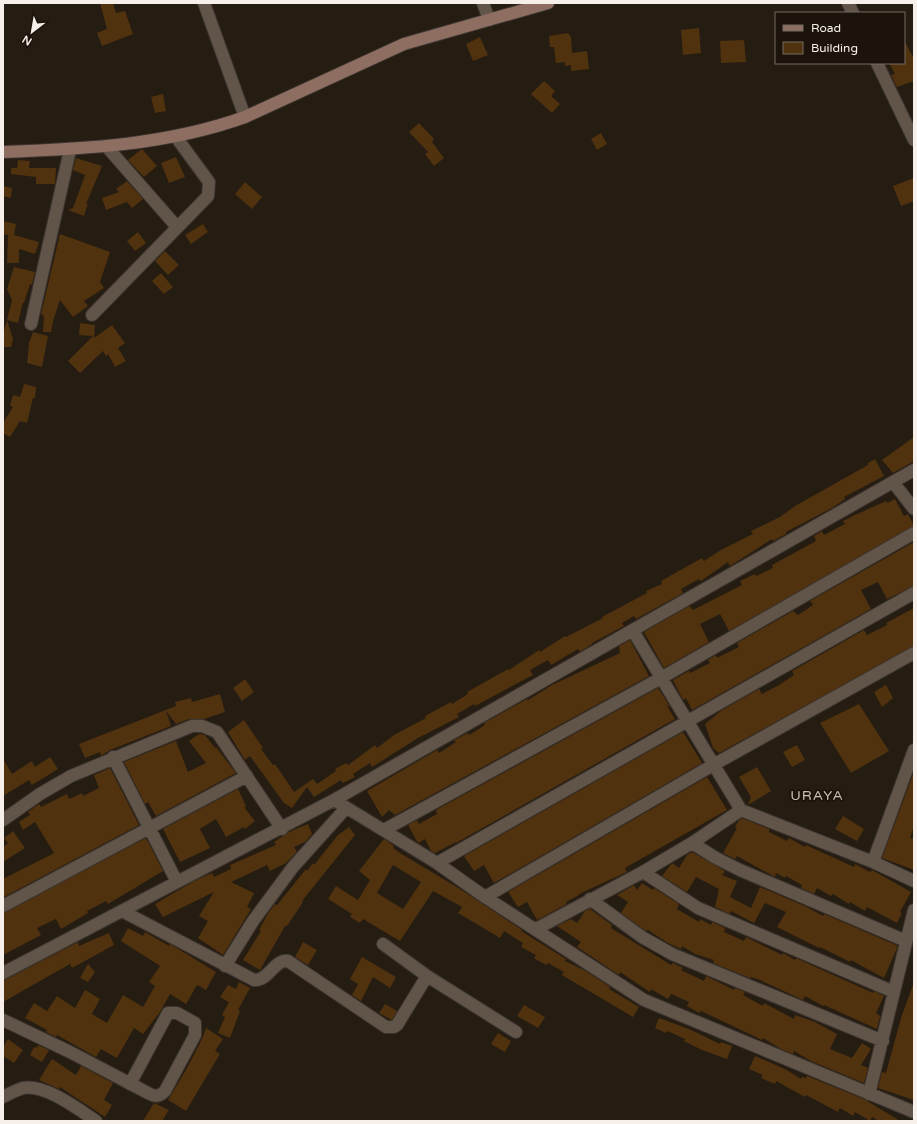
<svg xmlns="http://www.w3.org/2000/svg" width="917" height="1124" font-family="'Varela Round',sans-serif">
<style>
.building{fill:#50320e;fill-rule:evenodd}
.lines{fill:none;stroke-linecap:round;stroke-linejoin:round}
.street-casing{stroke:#3d3530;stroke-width:14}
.secondary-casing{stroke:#3d3530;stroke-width:14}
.street{stroke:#61554a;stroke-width:12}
.secondary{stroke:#8d6e60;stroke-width:12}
.labels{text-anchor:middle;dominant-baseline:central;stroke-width:4;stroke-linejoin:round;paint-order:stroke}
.quarter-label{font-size:14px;letter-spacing:1px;fill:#ccbfb2;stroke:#1c130a}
</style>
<rect width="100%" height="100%" fill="#251c12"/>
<path class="building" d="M100,3h13l3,10 9,-2 8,23 -31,12 -5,-13 10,-4z
M699,28l2,25 -18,2 -2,-25z
M568,33l3,4 1,16 15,-2 2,18 -18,2v-6l-6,1v-4l-9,1 -2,-16h-4l-1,-11z
M480,37l8,18 -15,6 -7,-17z
M744,40l2,22 -25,1 -1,-22z
M904,40l10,19v22l-17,6 -6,-12 4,-1 -6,-11h15z
M544,81l11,10 -4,5 9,8 -8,9 -21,-19z
M163,94l3,17 -11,2 -4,-16z
M419,123l15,16 -2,3 12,16 -10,8 -9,-12 3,-2 -19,-20z
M601,133l6,11 -10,6 -6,-11z
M142,149l15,17 -13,11 -16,-17z
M176,157l9,20 -16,6 -8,-20z
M76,158l26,8 -16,38 2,-1 -4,13 -16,-6 5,-2 12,-33 -12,-5z
M18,160l12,1 -1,7h27l-1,16h-19v-7l-25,-3v-6h6z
M914,178v23l-13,5 -8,-20z
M127,181l16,18 -11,9 -5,-6 -21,8 -4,-12 17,-6 -3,-3z
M245,182l17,15 -10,12 -17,-15z
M3,186l9,2 -1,10 -8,-2z
M3,221l13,3 -2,11 25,7 -4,12 -16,-5v14h-12l1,-28 -5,-1z
M203,224l5,8 -17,12 -6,-9z
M138,232l8,11 -11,8 -8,-10z
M60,234l50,18 -10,30 4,6 -20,13 4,5 -15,11 -13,-17 -7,21 -2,11h-8l1,-16 -3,-2z
M165,251l14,14 -11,10 -13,-14z
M14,267l21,5 -3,13 -2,-1 -6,19 -1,-1 -5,21 -11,-3 5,-20 -5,-11z
M161,273l12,14 -9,7 -12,-13z
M7,320l6,19 -2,8h-8v-13z
M80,323l15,2 -1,13 18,-13 13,18 -7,5 8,13 -11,6 -7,-13 -2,2 -3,-5 -23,22 -12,-12 25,-25 -14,-1z
M33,332l15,4 -6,31 -15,-4 2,-20z
M24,384l12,3 -1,11h-2l-6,25 -7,-2 -10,16 -7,-4v-10l10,-16 -3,-1 3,-11 7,2z
M914,437v24l-21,12 -11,-13z
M875,459l9,17 -40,21 1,2 -13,9 -46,24v2l-13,7 -1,-2 -42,27 -2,-4 -27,19 -2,-2 -18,10 2,4 -47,26 -2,-3 -12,7 2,3 -32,17v1l-12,8 -2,-3 -27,16 -3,-5 -18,10 3,5 -58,31 -1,-2 -17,10 2,3 -41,21 -46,29 -2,-4 -17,11 2,3 -12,6 -2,-3 -27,17 -7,-10 -15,21 -8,-5 -34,-47 -5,4 -17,-28 16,-12 19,28 -2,1 12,16 2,-1 19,28 19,-13 4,5 19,-13 -1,-2 11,-6 2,2 27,-20 2,3 17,-13 32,-17 -1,-2 26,-14 1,2 16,-10 -1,-2 41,-23 1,1 30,-20 1,2 25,-16 1,1 37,-19 -1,-1 45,-24 -1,-2 16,-7 -1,-3 41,-23 2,3 17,-11 32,-16 -2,-3 29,-14 15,-11 73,-41v-2z
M895,499l9,17 4,-2 6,12 -185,105 -9,-17 -20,10 9,18 -45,26 -20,-36 45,-26 4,4 49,-25 -2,-4 15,-7 1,2 17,-8 -1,-3 44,-24 -2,-5 8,-5 2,4 21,-11 -2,-3 12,-6 31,-14 1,2z
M914,542v44l-27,13 -9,-17 -17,8 10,19 -179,101 -6,-12 -3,2 -10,-20 16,-9 1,2 20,-10 -2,-3 8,-5 1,3 22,-11 -2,-4 56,-32 5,4 15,-10 -3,-4z
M914,608v38l-195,107 -6,-5 -8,-24 17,-14 37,-21 3,5 17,-9 15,-10 -2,-4 72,-41 3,5 20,-10 -1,-2z
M630,640l19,36 -254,139 -6,-5 -7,7 -15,-26 70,-41 2,3 17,-11 -2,-2 14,-7 1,2 16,-10 -1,-2 43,-24 1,1 24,-15 68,-32 -1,-7z
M245,679l9,13 -12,9 -9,-13z
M886,685l7,13 -11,9 -8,-15z
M658,688l13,20 -5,-4 9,15 -219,124v-1l-21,11 -4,-2 -6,-12 -7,4 -10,-18 9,-5 2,4 18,-10 -1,-4z
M220,694l5,18 -21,7h-15l-13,5 -10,-13 5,15 -61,24 -9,6 -1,-4 -15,6 -6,-14 97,-38 -1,-4 16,-4 1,4z
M859,704l30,47 -38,22 -31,-50z
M683,732l19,31 -208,120 -10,-18 -10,6 -10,-15z
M199,734l6,1 10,13 1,-1 20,26 -80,43 -8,-14 -3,2 -21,-42 52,-21 12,31 18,-9 -17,-22z
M797,745l8,15 -13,7 -9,-15z
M50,757l8,12 -26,16 -3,-5 -26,16v-37l9,15 20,-13 3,6z
M757,767l14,24 -23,14 3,-8 -12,-20z
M110,768l29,57 -135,72 -1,-18 51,-26 -19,-31 -12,8 -4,-8 11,-7 -2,-3 11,-8 2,3 26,-13 2,5 13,-6 1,3 16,-8 -5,-13z
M914,772v54l-4,12 4,1v31l-32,-12z
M707,777l20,33 -102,58 2,4 -48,22v1l-13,7 1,2 -30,16 -10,-18 -9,5 -10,-15z
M238,789l8,17 -2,1 11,14 -10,8 -1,-2 -18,10 -10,-18 -16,10 10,19 -30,14 -17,-33z
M843,816l21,13 -7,12 -22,-12z
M742,818l27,11v3l18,9 2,-3 16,9 1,-2 48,22 1,-3 15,8 2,-2 39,22 -11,20 2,1 -5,10 -30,-16 -2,4 -15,-9 -1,2 -16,-10 -2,2 -14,-8 -3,6 -13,-6 1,-3 -16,-9 -1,2 -9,-5 -1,4 -38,-21 -2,3 -12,-6 14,-25 -2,-1 4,-7z
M308,824l4,10 -7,8 -11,5 3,5 -11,11 -16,8 -3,-6 -36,17 23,11 -7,14 4,2 -28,46 -25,-17 10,-17 -9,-5 15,-24 -51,25 -8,-13 41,-24 16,-7 2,4 17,-8 -1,-4 46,-20 -2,-3 15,-10z
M349,827l6,8 -53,66 1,1 -16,24h-2l-25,44 -17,-10 18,-29 -2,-1 8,-15 8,-11 2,1 29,-36 1,2 6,-8 1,2 24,-30z
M13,831l12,17 -22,14v-15l5,-4 -4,-5z
M146,838l17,33 -55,33 -2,-3 -19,10 1,2 -27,16 -5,-10 -19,9 4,7 -38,20v-42z
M384,839l10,7 -1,2 7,5 60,36 62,41 -1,1 45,28 -1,2 21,10 24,16 -1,2 30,18 -6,10 -71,-42 2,-3 -16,-9 -2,2 -12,-7 2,-3 -15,-8 2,-4 -19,-12 -4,7 -42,-25 4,-6 -29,-16 -33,50 -37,-22 -3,4 -10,-6 2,-3 -24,-15 8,-13 22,14 12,-20 -11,-9zM393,865l28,17 -18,27 -26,-16z
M692,852l33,19 -3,4 15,6 -7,16 21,11 9,-21 47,20 16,9 1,-2 74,32 -14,32 -33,-18 -1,2 -30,-15 -1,1 -42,-21 9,-15 -21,-9 -11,20 -23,-12 -1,3 -15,-7 4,-18 -23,-12 -9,15 -25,-16 10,-13 7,5 8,-13z
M642,883l11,7 1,-2 25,16 -2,5 22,13 1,-3 11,6 1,-3 13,6 -1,4 20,9 2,-4 36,18 1,-2 12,7 1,-2 77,35 1,-2 10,5 -8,17 4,3 -3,13 -53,-24 -1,1 -18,-10 -2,4 -43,-20 -9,-3 -1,1 -37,-15 1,-3 -19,-6 -13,-8 -1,3 -13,-6 -20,-13 -2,1 -25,-18 7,-11 -11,-7 17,-10 3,5z
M590,909l22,16 -1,3 60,37 2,-2 10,5 -2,2 23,11 2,-5 28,14 1,-2 10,4 -2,3 20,11 1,-3 30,16 1,-4 20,7 22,12 -7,15 22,9 10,-15 9,6 -10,16 7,3 -4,15 -53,-22 -17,-10 -1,3 -12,-5 -18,-11 -1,2 -61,-29 -2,2 -12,-7 2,-4 -18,-8 -3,5 -17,-10 -1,3 -30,-20 -1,3 -42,-28 4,-5 -24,-16 14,-7 6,4 8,-12z
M128,928l15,8 2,-4 24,14 1,-2 10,6 36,22 -10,18 -9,-5 -11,19 -16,-10 -10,18 -17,22 -9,-6 -17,30 -16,-9 -5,8 -39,-22 -1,2 -10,-5 1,-2 -22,-12 9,-15 13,8 10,-15 18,12 10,-18 15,9 -8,15 15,9 16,-28 20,12 12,-21 -6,-4 11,-16 -39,-25z
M109,933l5,12 -42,23 -2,-4 -67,38v-21l75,-39 1,4z
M303,942l14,8 -9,15 -13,-8z
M362,957l34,20 -6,11 -17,-11 -12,24 -9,-6 6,-11 -8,-5z
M88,964l7,8 -7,10 -8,-4z
M239,982l11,6 -12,22 2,1 -10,27 -12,-5 7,-16 -3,-2 7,-13 -9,-5 8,-12 8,4z
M913,985h1v115l-36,-12 4,-16 4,1 15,-55z
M385,1004l12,7 -5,9 -13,-7z
M524,1005l21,12 -7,11 -21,-12z
M659,1018l30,11 31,15 1,-2 11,4 -5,13 -25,-9 -18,-9 1,-2 -18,-8 -1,2 -11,-5z
M206,1028l17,11 -8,12 5,3 -34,57 -18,-11 18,-30 16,-31z
M498,1033l13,8 -6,11 -14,-8z
M8,1039l15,11 -9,13 -11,-7v-9z
M38,1045l11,5 -7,12 -12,-7 4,-8 3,1z
M755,1056l30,13 16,10 1,-2 4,1 1,-2 57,23 36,22h-21l-7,-4 -2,4 -15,-9 -2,4 -13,-8 -2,4 -32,-17 -1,2 -29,-16 -1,3 -14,-6 2,-3 -14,-6z
M52,1059l24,16 5,-9 32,17 -9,17 8,5 -7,12 -45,-30 -1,2 -20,-9z
M154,1103l15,7 -7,11h-19z"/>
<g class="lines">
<g class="street-casing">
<path id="street" d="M204,3l41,114
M483,3l6,17
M848,3l5,10
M877,63l37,77
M107,147l70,80
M92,315l116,-119 1,-14 -33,-45
M31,324l39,-174
M893,482l21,27
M633,631l108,179 132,52 41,19
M113,757l64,125
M334,800l103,63 48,34 159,103 270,112
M3,820l37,-26 31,-18 121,-50h10l15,6 65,97
M384,830l277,-152 253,-145
M692,843l24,15 24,12 166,71
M873,862l41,-112
M437,863l477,-270
M643,872l55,36 196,84
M485,897l228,-132 201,-112
M590,899l52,38 30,17 211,87
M3,906l244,-130
M122,911l132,69c15,1 20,-21 34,-19l98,66h8l3,-2 30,-49
M536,929l107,-57 49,-29 49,-33
M383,944l44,32 89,56
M225,966l28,-45 40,-54 53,-59
M3,973l331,-173 580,-330
M3,1020l67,32 78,41c7,4 11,4 17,-2l30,-56v-12l-18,-10h-9l-38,71
M869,1094l45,-184
M3,1097c6,-3 13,-7 20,-9 22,-4 55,21 73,33"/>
</g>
<g class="secondary-casing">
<path id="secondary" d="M3,152c82,-3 164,-7 242,-35l159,-73 144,-41"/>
</g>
<use href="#street" class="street"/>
<use href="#secondary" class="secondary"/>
</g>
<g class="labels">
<g class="quarter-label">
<text x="817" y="795">URAYA</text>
</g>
</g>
<rect width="917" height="1124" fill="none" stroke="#f7f0ea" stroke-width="8"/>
<rect x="775" y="12" width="130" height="52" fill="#1c130a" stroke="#746b64"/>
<rect x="783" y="25" width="20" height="6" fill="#8d6e60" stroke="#746b64"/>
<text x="811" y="32" font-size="12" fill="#f7f0ea">Road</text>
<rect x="783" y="42" width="20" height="12" fill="#50320e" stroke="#746b64"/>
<text x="811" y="52" font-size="12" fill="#f7f0ea">Building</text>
<g transform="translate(32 32) rotate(211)" stroke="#1c130a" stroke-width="3" paint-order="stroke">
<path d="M0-3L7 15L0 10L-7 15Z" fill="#f7f0ea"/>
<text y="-6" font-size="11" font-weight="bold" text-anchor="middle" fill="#f7f0ea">N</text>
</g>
</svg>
